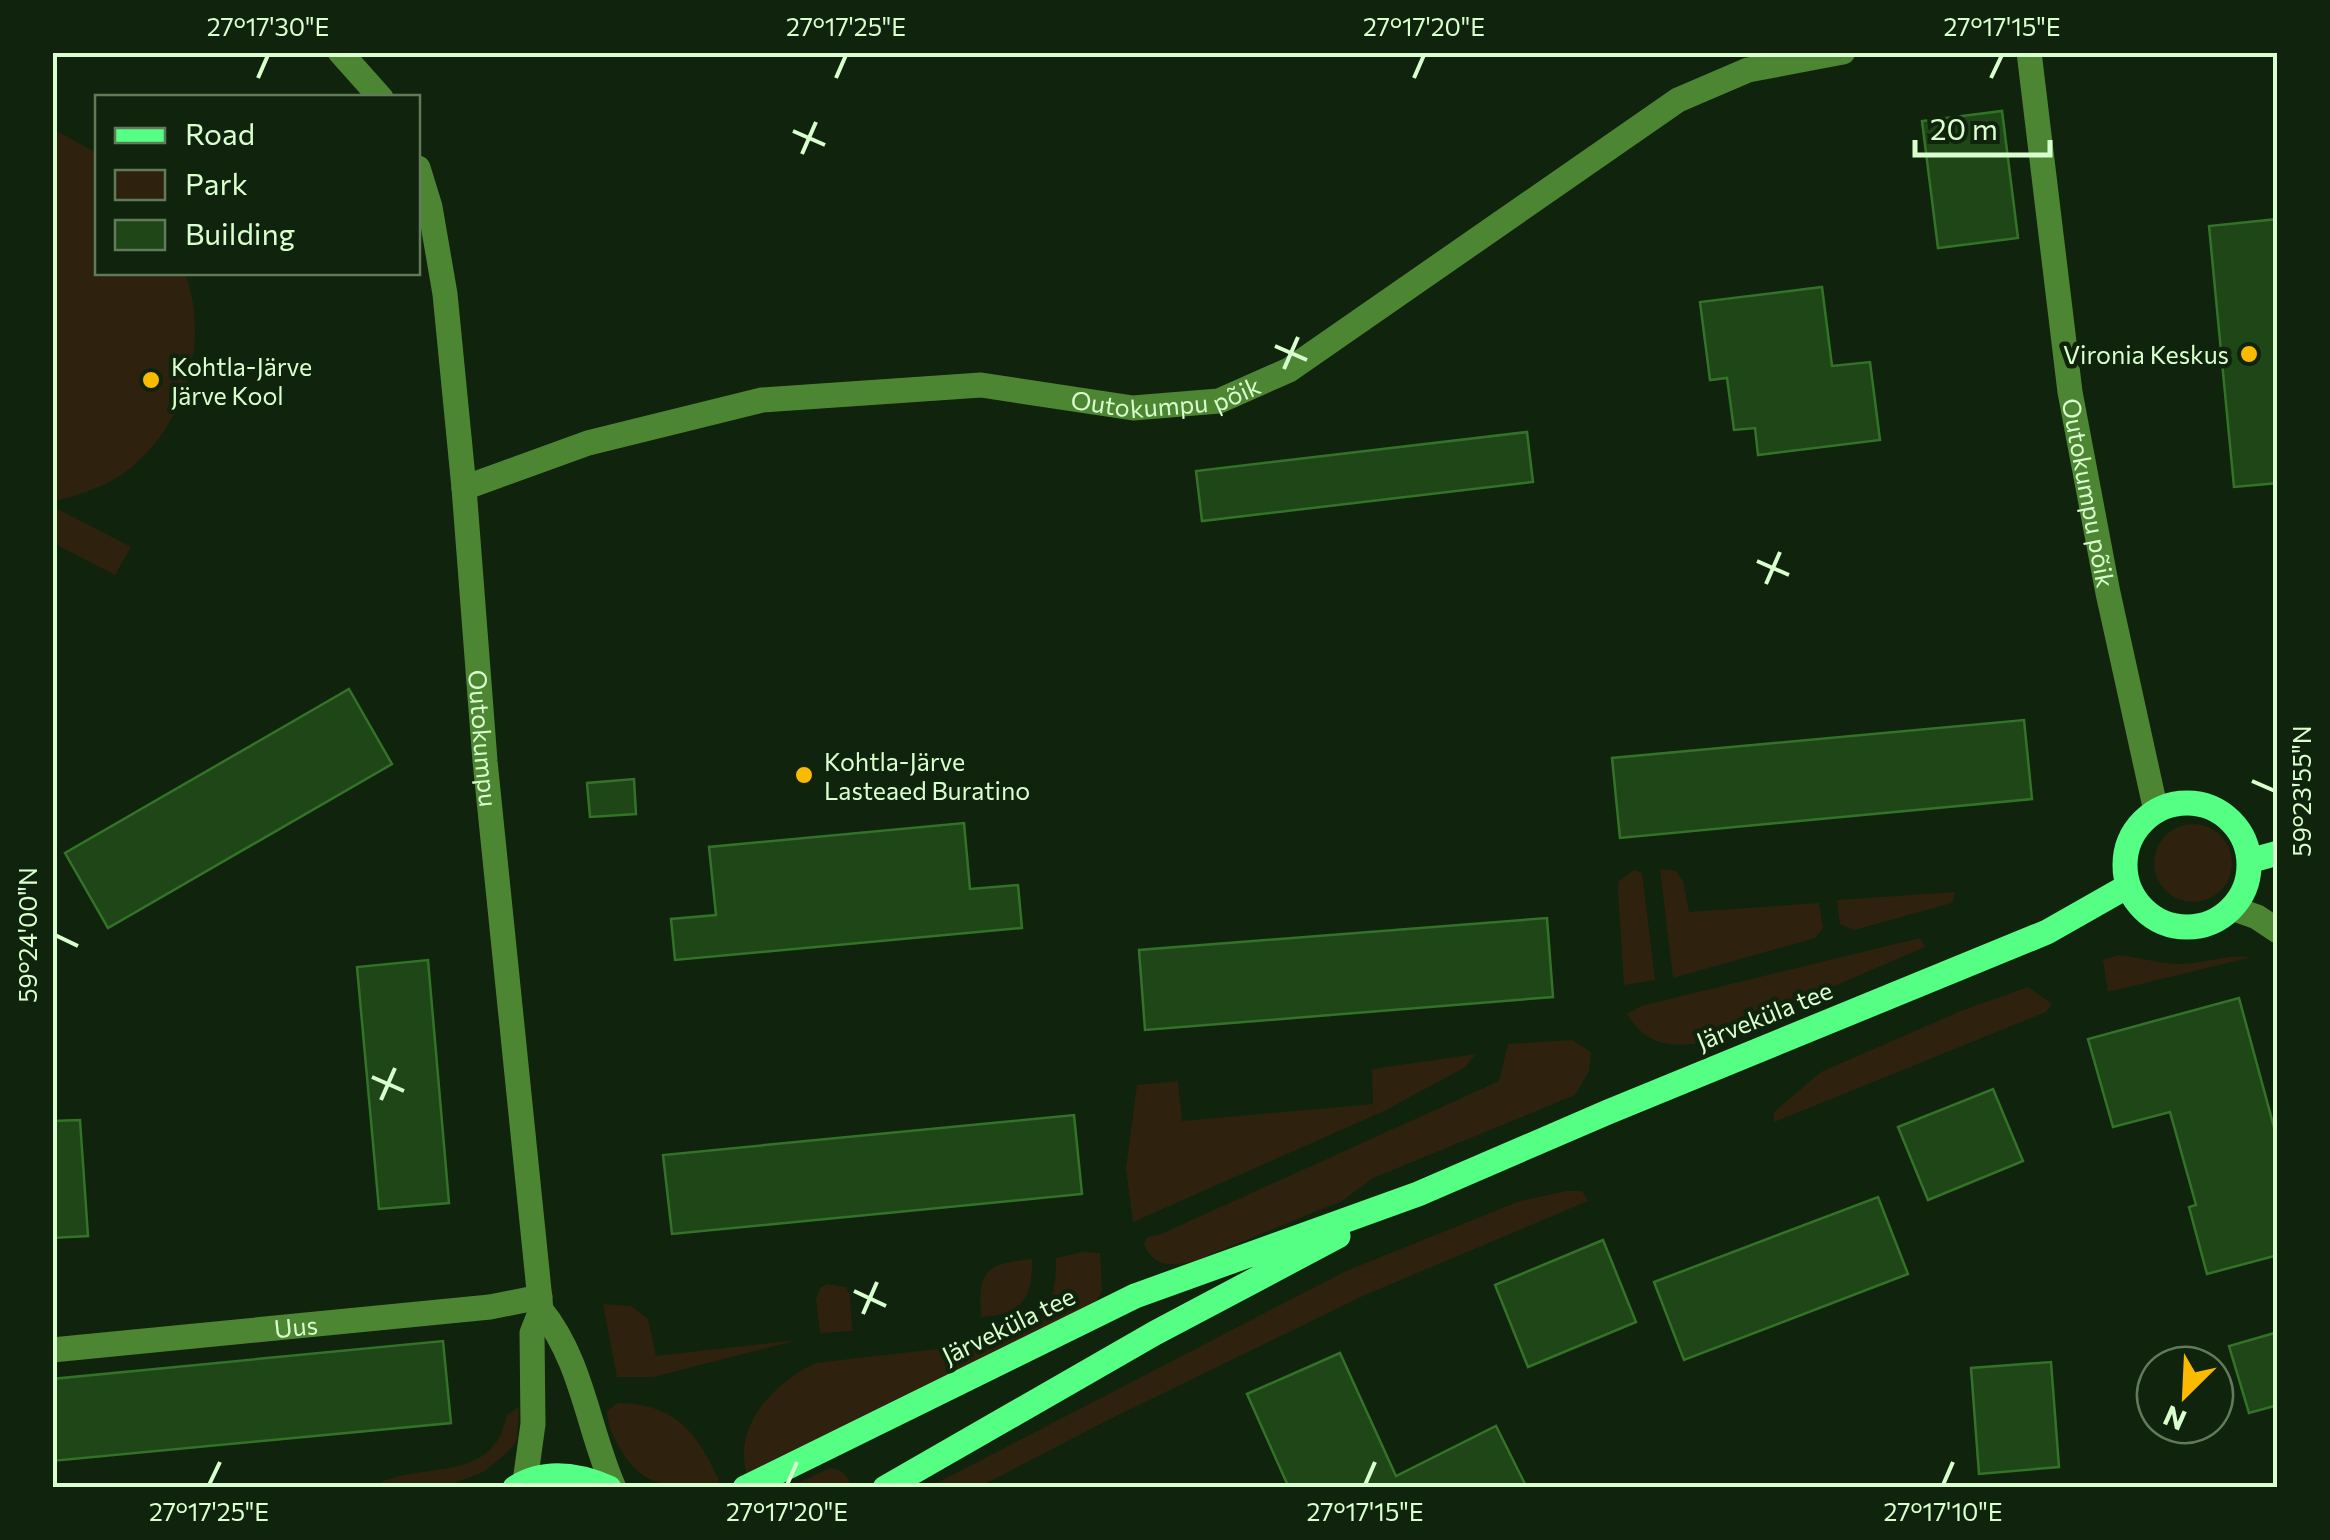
<svg xmlns="http://www.w3.org/2000/svg" width="2330" height="1540" font-family="Commissioner,sans-serif">
<style>
.green{fill:#2e220f}
.building{fill:#1e4617;stroke:#337327;stroke-width:2.5}
.lines{fill:none;stroke-linecap:round;stroke-linejoin:round}
.minor{stroke:#4d8633;stroke-width:25}
.major{stroke:#55ff83;stroke-width:25}
.ticks{fill:none;stroke:#daffce;stroke-width:4}
.poi-dot{fill:#f9ba00;stroke:#10230c;stroke-width:4}
.labels{text-anchor:middle;dominant-baseline:central;stroke-width:9;stroke-linejoin:round;paint-order:stroke}
.poi-label{font-size:25px;fill:#daffce;stroke:#10230c;text-anchor:start}
.street-label{font-size:25px;fill:#daffce;stroke:#10230c}
.neatline{fill:none;stroke:#daffce;stroke-width:4}
.ticks-label{font-size:25px;text-anchor:middle;fill:#daffce}
</style>
<rect width="100%" height="100%" fill="#10230c"/>
<path class="green" d="M53,129l44,24 1,119 87,1c26,69 -1,157 -61,200 -21,15 -47,22 -71,29z
M52,506l79,41 -16,28 -62,-32z
M2154 863a39 39 0 1 1 78 0a39 39 0 1 1-78 0Z
M1660,869l16,2 7,10 6,31 130,-9 4,25 -8,10 -142,40z
M1634,870l8,3 13,107 -31,5 -6,-96 1,-8z
M1955,892l-3,11 -98,27 -14,-6 -3,-24z
M1920,938l5,9 -223,96c-34,4 -56,2 -75,-29l14,-8z
M2118,955c22,2 41,9 63,9 24,-1 47,-10 71,-7l-144,35 -5,-32z
M2028,987l24,17 -6,8 -272,110v-10l47,-40 140,-61z
M1572,1040l19,12 -2,19 -14,24 -202,83 -31,23 -150,61c-20,4 -39,5 -48,-18l3,-7 12,-2 340,-154 9,-37z
M1476,1054l-12,14 -82,44 -249,110 -7,-53 11,-84 41,-4 4,40 191,-17 -1,-35z
M1566,1191h16l6,10 -223,94 -261,127 -125,65h-50l417,-216 174,-70z
M1082,1252l18,1 2,38 -9,15 -346,169c-15,-49 27,-92 68,-112l183,-21c47,-15 58,-36 58,-84z
M1032,1259c1,40 -10,55 -51,58 -3,-47 4,-53 51,-58z
M827,1284l19,3 4,8 2,36 -32,2 -4,-34 4,-11z
M603,1304l28,2 17,13 8,37 142,-16 -145,37h-36z
M618,1403c61,1 81,33 104,84 -42,1 -80,4 -102,-39 -7,-11 -13,-24 -13,-37z
M519,1407l-2,33 -9,12 -25,20 -38,15h-73c47,-29 120,1 135,-72z
M830,1468c10,1 14,5 20,13l-1,6h-60z"/>
<path class="building" d="M2002,111l16,127 -80,10 -16,-127z
M2278,219v264l-44,4 -25,-261z
M1822,287l10,79 38,-4 10,78 -122,15 -3,-27 -21,2 -7,-52 -17,2 -10,-78z
M1527,432l6,50 -331,39 -6,-50z
M349,689l43,75 -284,164 -43,-75z
M2024,720l8,79 -412,39 -8,-80z
M634,779l2,35 -46,3 -3,-34z
M964,823l6,66 48,-4 4,43 -347,32 -4,-41 45,-4 -7,-68z
M1547,918l6,79 -408,33 -6,-80z
M428,960l21,243 -70,6 -22,-242z
M2239,998l39,144v113l-71,19 -18,-67 7,-2 -26,-93 -57,15 -25,-88z
M1993,1089l30,72 -95,39 -30,-73z
M1074,1115l8,79 -410,40 -9,-79z
M80,1120l8,116 -36,2v-117z
M1878,1197l30,77 -224,86 -30,-78z
M1603,1240l33,82 -108,45 -33,-82z
M2278,1332v73l-29,8 -20,-67z
M443,1341l8,82 -399,38v-82z
M1340,1353l56,123 100,-50 31,62h-238l-42,-94z
M2051,1362l8,105 -80,7 -8,-106z"/>
<g class="lines">
<g class="minor">
<path d="M340,52l41,46"/>
<path id="s1" d="M2029,52l41,340 38,201 48,218"/>
<path id="s2" d="M418,168l12,39 15,87 19,194 21,273 56,549 -9,23 1,91 -8,58"/>
<path id="s3" d="M464,488l124,-45 174,-43 219,-15 152,23 86,-7 70,-31 389,-270 70,-30 95,-18"/>
<path d="M2232,908l25,9 21,14"/>
<path d="M541,1310c41,50 47,119 73,178"/>
<path id="s4" d="M52,1350l438,-43 50,-10"/>
</g>
<path class="major" d="M2125 865a62 62 0 1 1 124 0a62 62 0 1 1-124 0Z
M2249,861l29,-8
M515,1488c30,-19 64,-13 94,0
M745,1488l390,-192 283,-102 190,-82 439,-180 81,-46
M885,1488l270,-155 183,-97"/>
</g>
<path class="ticks" d="M258,78l10,-23M836,78l10,-23M1414,78l10,-23M1991,78l11,-23M793,131l32,14M802,154l14,-32M1275,346l32,14M1284,369l14,-32M1757,561l32,14M1766,584l14,-32M2252,781l23,10M55,935l23,11M372,1077l32,14M381,1100l14,-32M854,1291l32,15M863,1314l14,-32M209,1485l11,-23M787,1485l10,-23M1365,1485l10,-23M1943,1485l10,-23"/>
<g class="poi-dot">
<circle cx="2249" cy="354" r="10"/>
<circle cx="151" cy="380" r="10"/>
<circle cx="804" cy="775" r="10"/>
</g>
<g class="labels">
<g class="poi-label">
<text x="2229" y="354" text-anchor="end">Vironia Keskus</text>
<text x="171" y="366">Kohtla-Järve<tspan x="171" dy="29">Järve Kool</tspan></text>
<text x="824" y="761">Kohtla-Järve<tspan x="824" dy="29">Lasteaed Buratino</tspan></text>
</g>
<g class="street-label">
<text stroke="none"><textPath href="#s3" startOffset="718">Outokumpu põik</textPath></text>
<text stroke="none"><textPath href="#s1" startOffset="445">Outokumpu põik</textPath></text>
<text stroke="none"><textPath href="#s2" startOffset="575">Outokumpu</textPath></text>
<text transform="translate(1764 1015) rotate(-22)">Järveküla tee</text>
<text transform="translate(1008 1325) rotate(-26)">Järveküla tee</text>
<text stroke="none"><textPath href="#s4" startOffset="245">Uus</textPath></text>
</g>
</g>
<rect width="2330" height="1540" fill="none" stroke="#10230c" stroke-width="110"/>
<rect x="95" y="95" width="325" height="180" fill="#10230c" stroke="#617b5a" stroke-width="2.5"/>
<rect x="115" y="128" width="50" height="15" fill="#55ff83" stroke="#617b5a" stroke-width="2.5"/>
<text x="185" y="145" font-size="30" fill="#daffce">Road</text>
<rect x="115" y="170" width="50" height="30" fill="#2e220f" stroke="#617b5a" stroke-width="2.5"/>
<text x="185" y="195" font-size="30" fill="#daffce">Park</text>
<rect x="115" y="220" width="50" height="30" fill="#1e4617" stroke="#617b5a" stroke-width="2.5"/>
<text x="185" y="245" font-size="30" fill="#daffce">Building</text>
<g transform="translate(2185 1395) rotate(204)"><circle r="48" fill="#10230c" stroke="#617b5a" stroke-width="2.5"/>
<path d="M0-8L18 38L0 25L-18 38Z" fill="#f9ba00"/>
<text y="-15" font-size="28" font-weight="bold" text-anchor="middle" fill="#daffce">N</text>
</g>
<path d="M1915 140v15h135v-15" fill="none" stroke="#daffce" stroke-width="5"/>
<text x="1930" y="140" font-size="30" fill="#daffce" stroke="#10230c" stroke-width="8" paint-order="stroke">20 m</text>
<rect x="55" y="55" width="2220" height="1430" class="neatline"/>
<g class="ticks-label">
<text x="268" y="36">27°17'30"E</text>
<text x="846" y="36">27°17'25"E</text>
<text x="1424" y="36">27°17'20"E</text>
<text x="2002" y="36">27°17'15"E</text>
<text transform="translate(2302 791) rotate(-90)" y="9">59°23'55"N</text>
<text transform="translate(28 935) rotate(-90)" y="9">59°24'00"N</text>
<text x="209" y="1521">27°17'25"E</text>
<text x="787" y="1521">27°17'20"E</text>
<text x="1365" y="1521">27°17'15"E</text>
<text x="1943" y="1521">27°17'10"E</text>
</g>
</svg>
